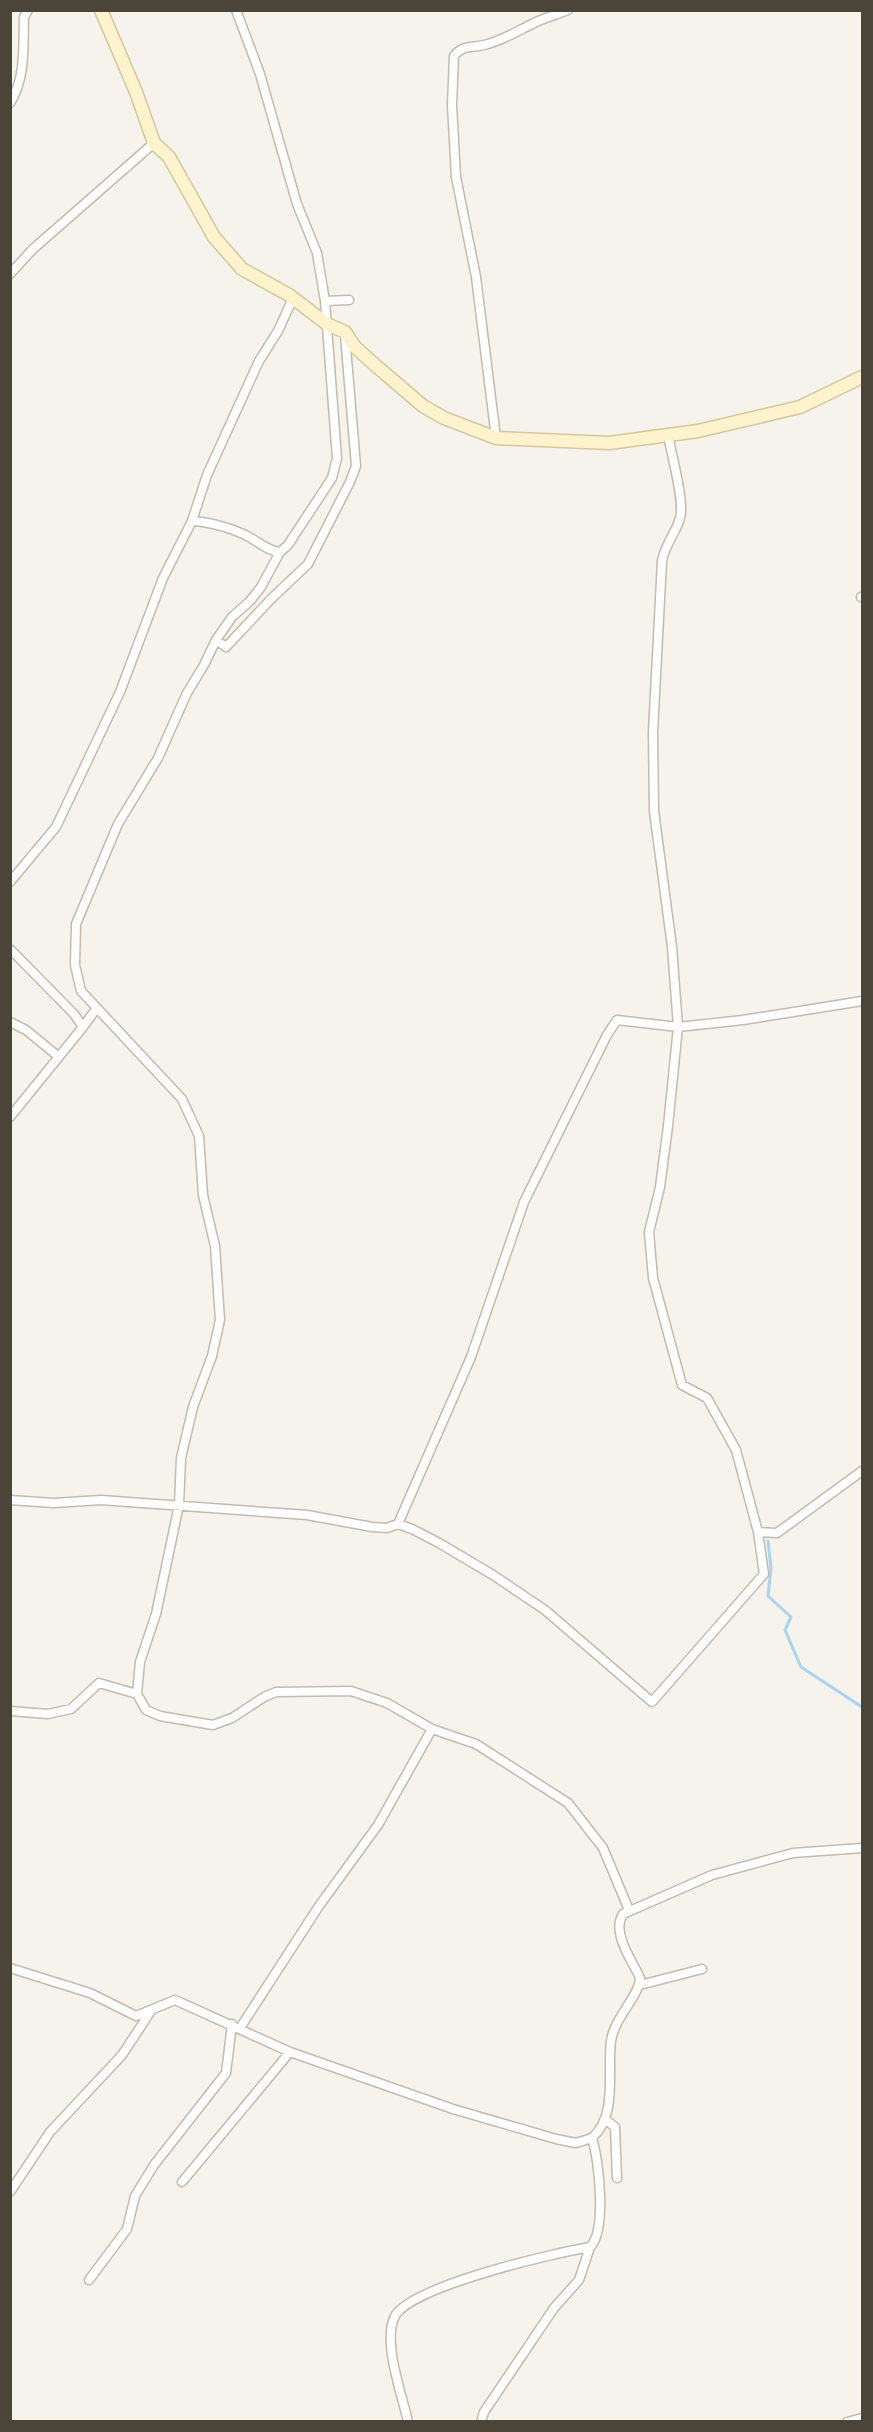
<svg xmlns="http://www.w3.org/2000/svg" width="873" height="2432" font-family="'DM Sans',sans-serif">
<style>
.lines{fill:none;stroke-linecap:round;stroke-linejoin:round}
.stream{stroke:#a9d4f2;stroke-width:3}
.street-casing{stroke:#c2bbae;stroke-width:11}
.secondary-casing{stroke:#d6c79b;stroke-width:15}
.street{stroke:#fff;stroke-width:8}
.secondary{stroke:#fff3cd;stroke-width:12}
</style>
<rect width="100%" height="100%" fill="#f6f3ec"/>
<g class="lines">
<path class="stream" d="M768,1541l3,27 -3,28 23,21 -6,13 16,37 61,40"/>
<g class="street-casing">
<path id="street" d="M236,10l24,64 37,130 20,49 8,48 12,157 -5,20 -44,67 -8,7 -19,35 -11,14 -18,16 -16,23 -12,25 -17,28 -29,65 -40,66 -42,100 -1,41 6,26 101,108 17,37 4,59 12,51 5,74 -8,36 -19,51 -12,51 -2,47 -23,109 -16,48 -3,32 9,16 14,6 53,9 19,-7 32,-21 12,-5 75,-1 36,12 45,26 44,15 92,59 35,45 26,62
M10,103c16,-25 13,-57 14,-86l4,-7
M10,274l23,-25 121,-106
M325,301l24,-1
M668,435c3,18 17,67 12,83 -4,15 -14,24 -18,43l-9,171 1,79 18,136 6,80 -10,99 -8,61 -11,45 4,46 29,107 25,13 29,52 22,82
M496,438l-20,-161 -20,-100 -4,-72 2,-49c8,-11 18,-8 30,-11 17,-4 32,-13 48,-21 11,-6 24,-9 36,-14
M192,521l15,-46 52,-114 19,-30 15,-33
M861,597h1
M216,640l10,7 46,-49 36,-34 42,-82 6,-16 -11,-131
M10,882l46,-55 64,-135 43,-114 29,-57c19,1 43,8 59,17 10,6 18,13 29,14
M10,949l64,65 9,13 -73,90
M10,1022l16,8 33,27
M83,1027l13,-18
M10,1500l44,3 47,-3 206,15 65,12 15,1 11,-4 73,-167 53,-155 83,-167 10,-15 61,7 65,-7 119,-19
M398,1524l14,5 27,14 54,32 52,35 107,92 112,-128 -6,-42 19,1 85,-62
M10,1711l38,3 23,-5 28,-26 38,11
M10,1968l80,25 46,23 39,-16 115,52 163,57 103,30 20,4 16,-5c7,22 15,93 -2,109 -35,6 -184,40 -196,71 -11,26 8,76 14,104
M640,1985l62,-16
M240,2028l79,-122 59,-81 54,-96
M606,2120l9,7 2,51
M592,2138c26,-23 15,-66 19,-97 3,-23 29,-46 29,-63 -8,-18 -29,-45 -17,-64l89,-39 81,-22 69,-5
M182,2182l108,-130
M10,2192l40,-60 72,-77 29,-44
M89,2280l38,-51 8,-33 19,-31 72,-92 6,-49
M481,2422l3,-10 70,-104 25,-28 11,-33
M847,2422l15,-4"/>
</g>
<g class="secondary-casing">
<path id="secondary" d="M101,10l35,82 18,51 15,14 45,80 28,32 47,26 38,29 18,8 10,15 20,18 48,41 21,12 52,20 113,5 89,-12 102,-24 62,-30"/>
</g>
<use href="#street" class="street"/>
<use href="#secondary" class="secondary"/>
</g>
<rect width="873" height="2432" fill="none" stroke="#4b4439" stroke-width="24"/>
</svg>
